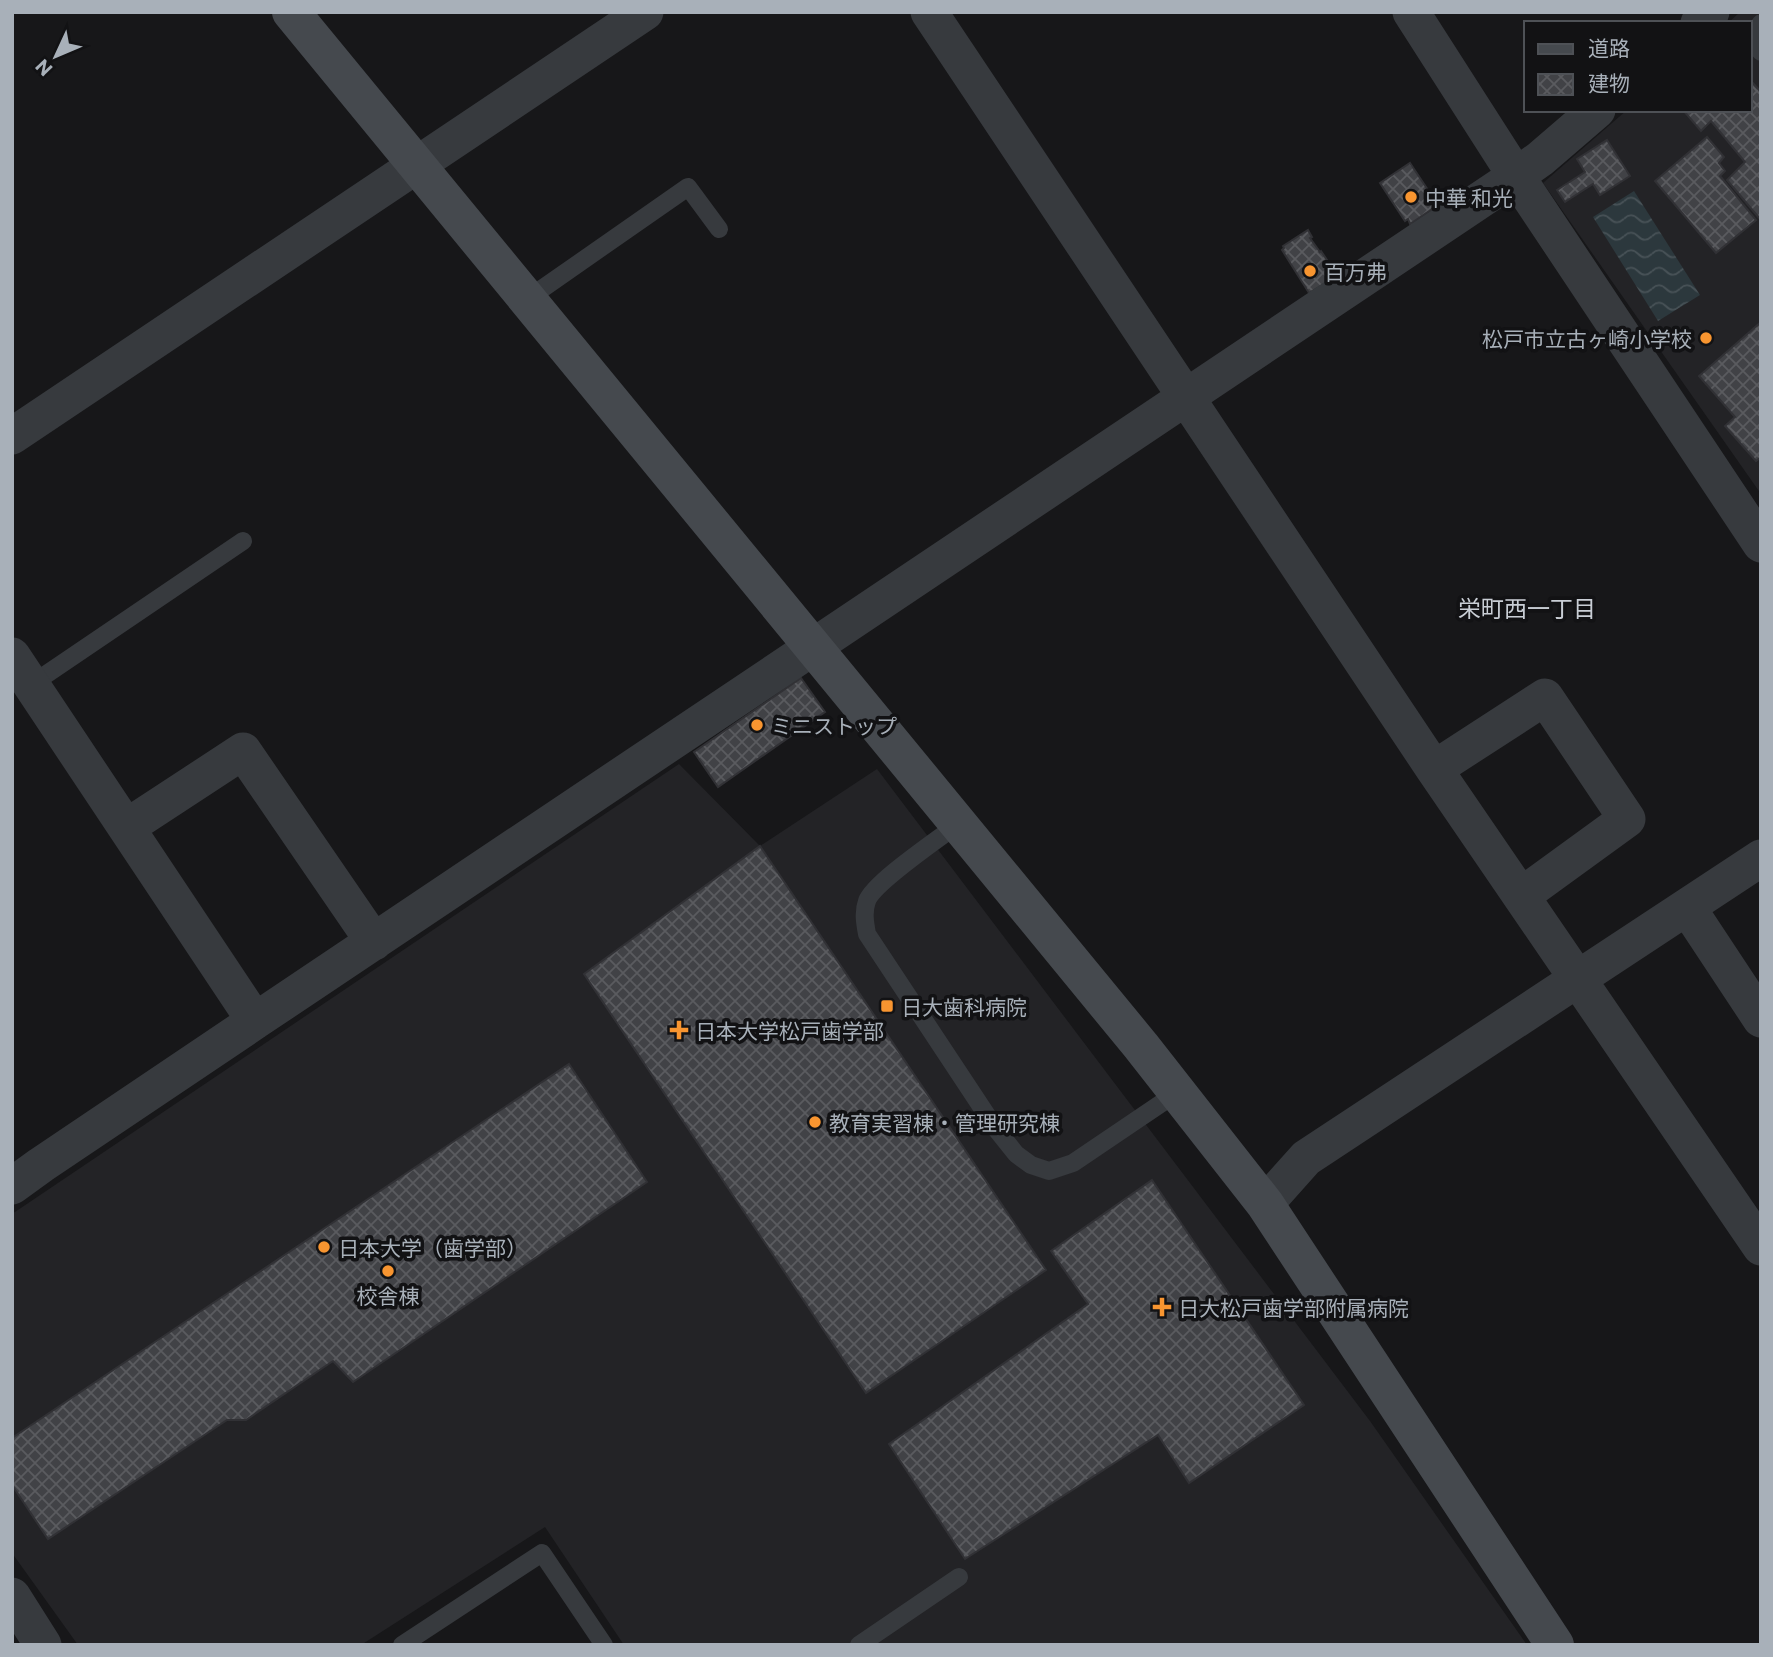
<svg xmlns="http://www.w3.org/2000/svg" width="1773" height="1657" font-family="Commissioner,'Noto Sans JP',sans-serif">
<style>
.built{fill:#232326}
.water{fill:url(#water-waves)}
.building{fill:url(#building-cross-hatch);stroke:#313135;stroke-width:2}
.lines{fill:none;stroke-linecap:round;stroke-linejoin:round}
.lane{stroke:#373a3e;stroke-width:18}
.street{stroke:#373a3e;stroke-width:37}
.secondary{stroke:#45494e;stroke-width:38}
.poi-dot{fill:#f89530;stroke:#121214;stroke-width:2.5}
.labels{text-anchor:middle;dominant-baseline:central;stroke-width:7;stroke-linejoin:round;paint-order:stroke}
.poi-label{font-size:21px;fill:#a8b0b9;stroke:#121214;text-anchor:start}
.neighbourhood-label{font-size:23px;fill:#c9ced5;stroke:#121214}
</style>
<defs>
<pattern id="water-waves" width="16" height="10" patternUnits="userSpaceOnUse" patternTransform="scale(1.75)"><rect width="16" height="10" fill="#2c383d"/><path d="M0 5q4-4 8 0t8 0" fill="none" stroke="#485257"/></pattern>
<pattern id="building-cross-hatch" width="8" height="8" patternUnits="userSpaceOnUse" patternTransform="scale(1.75)"><rect width="8" height="8" fill="#414246"/><path d="M0 0l8 8M0 8l8-8" fill="none" stroke="#5a5b5f"/></pattern>
</defs>
<rect width="100%" height="100%" fill="#171719"/>
<path class="built" d="M1740,12h21v482l-218,-311 84,-73h123v-87h-22z
M679,764l81,82 117,-77 493,652 157,224h-903l-79,-118 -184,118h-283l-66,-92v-339z"/>
<path class="water" d="M1634,191l66,104 -42,26 -65,-104z"/>
<path class="building" d="M1750,80l11,12 -1,127 -33,-39 18,-18 -34,-41 -10,10 -18,-21h67z
M1707,137l17,20 -5,6 6,8 -5,5 36,44 -40,33 -61,-72z
M1607,140l23,36 -30,19 -7,-11 -28,18 -8,-12 28,-18 -8,-13z
M1410,163l28,42 -28,19 -2,-5 -3,2 -25,-38z
M1308,230l4,7 -2,1 10,14 1,-1 14,21 -8,6 2,3 -20,12 -27,-43 2,-2 -1,-2z
M1761,322v135l-5,4 -31,-35 10,-9 -36,-41z
M801,678l24,34 -107,75 -24,-35z
M760,846l286,424 -180,123 -282,-419z
M569,1064l78,118 -294,200 -20,-21 -87,59h-19l-179,119 -36,-54v-47z
M1152,1180l152,225 -115,78 -31,-48 -193,124 -76,-115 199,-140 -37,-53z"/>
<g class="lines">
<path class="lane" d="M1761,23l-7,10 3,15 4,4
M526,300l162,-113 31,42
M32,684l211,-143
M958,824c-19,15 -84,58 -91,77 -4,11 -2,22 0,33l129,195 20,25 15,11 18,6 24,-8 105,-71
M402,1645l140,-92 62,92
M859,1645l100,-68"/>
<path class="street" d="M929,12l505,757 327,478
M1411,12l105,164 245,368
M1699,23l12,-11
M12,436l633,-424
M12,656l243,365 1261,-845 24,-17 57,-49
M1434,769l111,-72 82,122 -106,77
M127,827l116,-76 131,191
M1687,907l74,112
M12,1186l29,-21 214,-144
M1265,1204l41,-46 455,-300
M12,1596l31,49"/>
<path class="secondary" d="M291,12l850,1034 124,158 290,441"/>
</g>
<g class="poi-dot">
<circle cx="1411" cy="197" r="7"/>
<circle cx="1310" cy="271" r="7"/>
<circle cx="1706" cy="338" r="7"/>
<circle cx="757" cy="725" r="7"/>
<rect x="880" y="999" width="14" height="14" rx="3.5"/>
<path d="M675.5 1019.5h7v7h7v7h-7v7h-7v-7h-7v-7h7z"/>
<circle cx="815" cy="1122" r="7"/>
<circle cx="324" cy="1247" r="7"/>
<circle cx="388" cy="1271" r="7"/>
<path d="M1158.5 1296.5h7v7h7v7h-7v7h-7v-7h-7v-7h7z"/>
</g>
<g class="labels">
<g class="poi-label">
<text x="1425" y="197">中華 和光</text>
<text x="1324" y="271">百万弗</text>
<text x="1692" y="338" text-anchor="end">松戸市立古ヶ崎小学校</text>
<text x="771" y="725">ミニストップ</text>
<text x="901" y="1006">日大歯科病院</text>
<text x="695" y="1030">日本大学松戸歯学部</text>
<text x="829" y="1122">教育実習棟・管理研究棟</text>
<text x="338" y="1247">日本大学（歯学部）</text>
<text x="388" y="1295" text-anchor="middle">校舎棟</text>
<text x="1178" y="1307">日大松戸歯学部附属病院</text>
</g>
<g class="neighbourhood-label">
<text x="1527" y="608">栄町西一丁目</text>
</g>
</g>
<rect width="1773" height="1657" fill="none" stroke="#a8b0b9" stroke-width="28"/>
<rect x="1524" y="21" width="228" height="91" fill="#121214" stroke="#4e5156" stroke-width="2"/>
<rect x="1538" y="44" width="35" height="10" fill="#45494e" stroke="#4e5156" stroke-width="2"/>
<text x="1588" y="56" font-size="21" fill="#a8b0b9">道路</text>
<rect x="1538" y="74" width="35" height="21" fill="url(#building-cross-hatch)" stroke="#4e5156" stroke-width="2"/>
<text x="1588" y="91" font-size="21" fill="#a8b0b9">建物</text>
<g transform="translate(56 56) rotate(226)" stroke="#121214" stroke-width="5" paint-order="stroke">
<path d="M0-5L12 26L0 18L-12 26Z" fill="#a8b0b9"/>
<text y="-10" font-size="19" font-weight="bold" text-anchor="middle" fill="#a8b0b9">N</text>
</g>
</svg>
